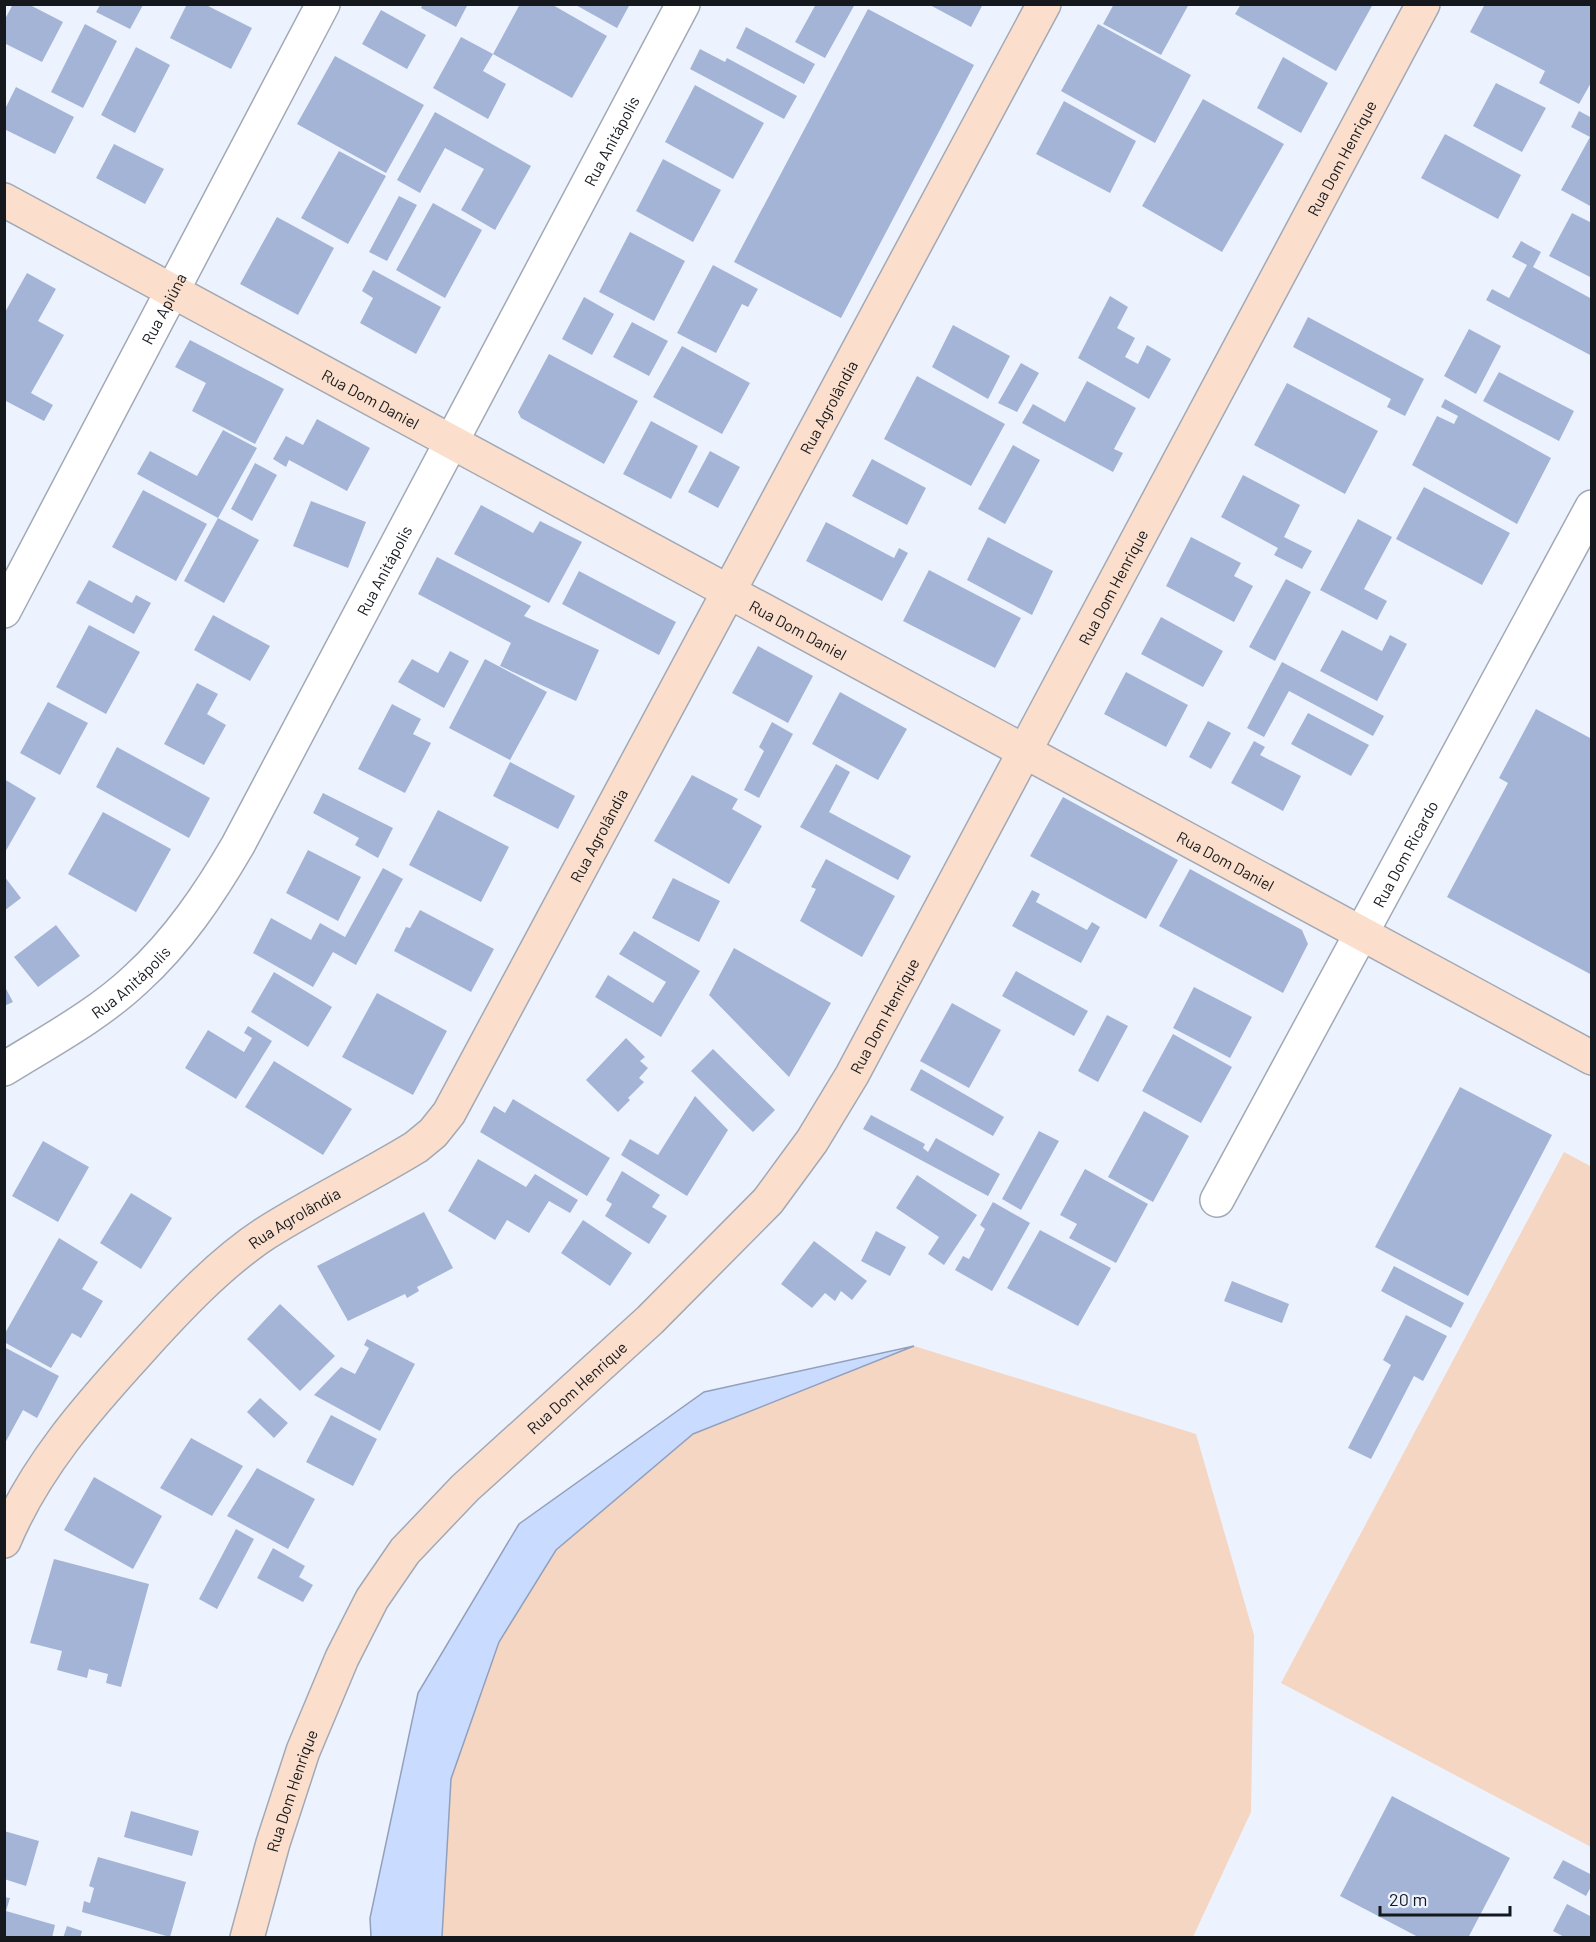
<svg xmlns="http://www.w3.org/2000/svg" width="1596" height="1942" font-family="Barlow,sans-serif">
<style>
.green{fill:#f5d6c3}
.water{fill:#c9dbff;stroke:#93a0bb;stroke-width:1.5}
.building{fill:#a3b4d7}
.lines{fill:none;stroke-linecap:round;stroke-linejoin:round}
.street-casing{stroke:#a2a9b6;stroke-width:36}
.secondary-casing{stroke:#a2a9b6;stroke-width:36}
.street{stroke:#fff;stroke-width:33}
.secondary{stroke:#fbdfcc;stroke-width:33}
.labels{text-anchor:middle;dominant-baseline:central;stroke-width:4.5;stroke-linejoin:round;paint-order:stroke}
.street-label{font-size:16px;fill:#15181d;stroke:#edf3fe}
</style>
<rect width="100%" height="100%" fill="#edf3fe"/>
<path class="green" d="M1564,1152l28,15 -1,680 -310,-164z
M914,1346l282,88 58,201 -3,177 -58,125 -751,1 9,-159 48,-137 57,-92 137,-116z"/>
<path class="water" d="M914,1346l-221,88 -137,116 -57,92 -48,137 -9,158h-71l-1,-19 48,-225 101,-169 185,-132z"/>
<path class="building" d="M13,4h15l35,18 -21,40 -38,-19v-22z
M187,4h17l48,24 -21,41 -61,-31z
M423,4h45l-12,23 -35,-19z
M520,4h31l56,32 -35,62 -79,-44z
M574,4h56l-13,24z
M816,4h39l-30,54 -30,-16z
M928,4h55l-12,23z
M1114,4h75l-28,51 -58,-31z
M1241,4h132l-37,67 -101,-57z
M1485,4h107v77l-13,23 -40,-21 6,-12 -75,-39z
M100,5h43l-13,24 -34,-17z
M868,9l106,56 -133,253 -107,-56z
M381,10l45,25 -19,34 -45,-25z
M85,24l32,17 -34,67 -32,-16z
M1098,24l93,51 -36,68 -94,-52z
M746,27l69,37 -11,20 -68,-36z
M461,37l32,17 -10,17 23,13 -18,35 -55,-31z
M136,47l34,18 -35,68 -34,-18z
M700,49l25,13 2,-4 70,38 -13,23 -94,-50z
M335,56l89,49 -38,68 -89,-49z
M1283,57l45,26 -27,50 -44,-25z
M1496,83l50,25 -24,44 -49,-26z
M695,85l69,38 -31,56 -68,-37z
M16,87l58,30 -19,37 -51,-25v-18z
M1203,99l81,45 -62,108 -80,-46z
M1064,101l72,40 -26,52 -74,-39z
M1579,111l13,7v89l-31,-17 29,-53 -19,-10z
M435,112l96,54 -36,64 -34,-20 23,-41 -39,-21 -25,45 -23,-13z
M1445,134l76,41 -23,44 -77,-41z
M114,144l50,25 -19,35 -49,-26z
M339,151l47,25 -38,68 -47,-26z
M663,159l58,31 -28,52 -57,-31z
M399,196l18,9 -30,56 -18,-9z
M433,203l49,27 -37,68 -49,-28z
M1572,213l20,10v55l-43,-22z
M277,217l57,31 -36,67 -58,-31z
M630,232l55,29 -31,60 -55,-29z
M1521,241l20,11 -8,15 59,32v57l-106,-56 6,-11 17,9 18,-33 -15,-8z
M713,265l45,24 -10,18 -6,-3 -26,49 -39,-20z
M373,270l68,37 -25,47 -56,-31 13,-25 -11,-7z
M27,273l29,16 -18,32 26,14 -33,58 22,12 -9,16 -40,-21v-86z
M1110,296l18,11 -11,21 18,10 -10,19 13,7 9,-19 24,14 -22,40 -71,-41z
M584,297l30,17 -22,41 -30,-16z
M1308,317l116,62 -19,37 -18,-9 4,-8 -98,-52z
M632,322l36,19 -19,35 -36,-19z
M953,325l57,31 -22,43 -56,-32z
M1469,329l32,17 -25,48 -32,-18z
M190,340l94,49 -29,55 -63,-33 14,-28 -31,-16z
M682,346l68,37 -28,51 -69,-37z
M549,354l89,47 -34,63 -83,-46 -3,-6z
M1021,363l18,10 -22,39 -19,-9z
M1499,372l75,39 -15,30 -76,-40z
M917,376l88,48 -34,62 -87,-47z
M1087,381l49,27 -22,41 9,4 -10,19 -91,-49 11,-19 32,18z
M1287,383l91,48 -33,63 -91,-49z
M1445,399l106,59 -34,66 -105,-59 25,-49 17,8 4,-8 -17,-9z
M317,419l53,29 -23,43 -58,-31 -3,7 -13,-8 13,-23 17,9z
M651,421l47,25 -27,53 -48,-25z
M223,430l34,18 -39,70 -81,-44 13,-23 47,25z
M1013,445l27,15 -35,64 -27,-15z
M710,451l30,16 -22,41 -30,-16z
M872,459l54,29 -19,37 -55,-29z
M255,463l22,12 -25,46 -21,-12z
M1243,475l57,30 -16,32 28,14 -10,18 -28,-14 4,-7 -57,-31z
M1424,487l86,46 -28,52 -86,-46z
M143,490l64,34 -31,57 -64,-34z
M311,501l55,21 -18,46 -55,-22z
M481,505l52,28 7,-12 42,21 -33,61 -95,-49z
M218,518l41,22 -35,63 -40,-22z
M1358,519l34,18 -28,52 23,12 -10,19 -57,-30z
M826,522l68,36 5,-10 9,5 -26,48 -76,-40z
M988,537l65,34 -21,44 -65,-35z
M1191,537l50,26 -7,13 19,10 -19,36 -68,-36z
M437,557l94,49 -7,10 75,34 -23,51 -76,-35 11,-23 -93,-49z
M929,570l92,48 -26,50 -92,-47z
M579,571l97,51 -17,33 -97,-51z
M1286,579l25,13 -36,69 -26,-14z
M89,580l43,23 4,-8 15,8 -17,31 -58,-31z
M213,615l57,31 -20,35 -56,-31z
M1161,617l62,34 -20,36 -62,-33z
M89,625l51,27 -34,62 -50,-27z
M1342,630l40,21 8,-16 17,9 -30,57 -57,-30z
M758,646l55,30 -25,47 -56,-30z
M450,651l19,10 -25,47 -46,-26 14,-23 26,14z
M485,659l62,33 -37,68 -61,-32z
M1282,662l102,54 -11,20 -84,-45 -25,46 -17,-9z
M1126,672l62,33 -22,42 -62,-33z
M197,683l21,11 -11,20 19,11 -22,40 -40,-21z
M840,692l67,37 -29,51 -66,-36z
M48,702l40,21 -28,52 -40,-22z
M392,704l29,15 -8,15 18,9 -26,50 -47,-24z
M1536,709l56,30v236l-145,-78 61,-114 -9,-5z
M1308,713l61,32 -18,31 -60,-32z
M1208,721l23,12 -20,36 -22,-12z
M772,722l21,12 -34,64 -15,-8 20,-39 -5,-4z
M1254,741l11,6 -5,8 41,21 -18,35 -52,-28z
M117,747l93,51 -21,40 -93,-51z
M510,762l65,34 -17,33 -65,-33z
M836,764l14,8 -21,40 82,44 -13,24 -98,-53z
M692,775l46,24 -6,10 30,17 -33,58 -75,-43z
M4,779l32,19 -32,56z
M323,793l70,35 -15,30 -23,-13 4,-7 -46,-25z
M1063,797l115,63 -32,59 -116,-63z
M438,810l71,37 -28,55 -72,-37z
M103,812l68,37 -35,63 -68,-38z
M308,850l53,27 -23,44 -52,-28z
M826,859l69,37 -33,61 -62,-36 16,-32 -5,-2z
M383,868l20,11 -47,86 -23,-13 -20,35 -60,-34 18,-35 40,22 9,-17 25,14z
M1190,869l112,61 6,14 -25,49 -124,-67z
M4,876l17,22 -17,13z
M673,878l47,23 -21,41 -47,-24z
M1032,890l8,4 -4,8 51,28 5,-8 8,5 -19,36 -69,-37z
M420,910l74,39 -23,43 -77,-41 12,-24 4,1z
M56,925l24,31 -42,31 -24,-30z
M634,931l66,40 -39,66 -66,-40 13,-22 45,28 13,-21 -47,-28z
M734,948l97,55 -42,74 -80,-82z
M1016,971l72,40 -14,25 -72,-40z
M274,972l58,35 -24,40 -57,-35z
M4,985l9,17 -9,4z
M1194,987l58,30 -22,41 -57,-30z
M377,993l70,38 -34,64 -71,-38z
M952,1003l49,27 -32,58 -49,-27z
M1107,1015l21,11 -30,56 -20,-11z
M248,1026l24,15 -36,58 -51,-31 23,-38 36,22 8,-14 -8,-5z
M1173,1034l59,33 -31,56 -59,-32z
M626,1038l19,19 -5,4 8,7 -9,10 5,4 -16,16 2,2 -12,12 -32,-32z
M713,1049l62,61 -22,22 -62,-61z
M274,1061l78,48 -29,46 -78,-48z
M921,1069l83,48 -11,19 -83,-46z
M1460,1087l92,48 -84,161 -93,-49z
M695,1096l33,34 -41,66 -66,-41 9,-16 28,16z
M513,1099l97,59 -23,38 -107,-64 14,-26 11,7z
M1144,1111l45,25 -36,66 -45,-25z
M871,1115l54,29 -2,4 5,4 8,-14 64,36 -12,22 -125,-67z
M1039,1131l20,10 -38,69 -19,-11z
M43,1141l46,26 -31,55 -46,-26z
M478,1159l48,28 9,-13 43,26 -8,13 -21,-12 -20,32 -22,-13 -12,20 -47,-29z
M1085,1169l63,35 -32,59 -47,-25 8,-14 -17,-9z
M622,1171l38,24 -8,12 15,9 -18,28 -44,-28 7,-12 -6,-4z
M917,1175l60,40 -33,50 -16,-11 11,-17 -43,-29z
M131,1193l41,25 -31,51 -41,-26z
M993,1202l37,21 -38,68 -37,-21 8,-14 6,3 16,-30 -5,-4z
M424,1212l29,56 -36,19 2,4 -12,7 -2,-4 -57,27 -31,-55z
M583,1220l49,33 -22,33 -49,-33z
M1040,1230l71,38 -33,58 -71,-38z
M876,1231l30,16 -16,29 -29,-15z
M59,1238l39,24 -16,27 21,12 -22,37 -9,-5 -21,35 -47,-26v-7z
M814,1241l53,40 -15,19 -11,-9 -6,10 -10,-8 -13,15 -31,-24z
M1394,1266l70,37 -13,25 -70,-37z
M1232,1281l57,23 -7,19 -58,-22z
M280,1304l55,52 -35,35 -53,-52z
M1406,1315l41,21 -24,45 -9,-5 -43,83 -23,-11 43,-83 -8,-5z
M367,1339l48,25 -35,67 -66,-36 27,-28 14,7 14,-26 -5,-3z
M4,1347l55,29 -22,42 -14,-8 -19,35z
M260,1398l28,25 -14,15 -27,-26z
M331,1415l46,24 -24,47 -47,-24z
M191,1438l52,28 -31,50 -52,-28z
M257,1468l58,31 -27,50 -61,-33z
M94,1477l68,39 -29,53 -69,-39z
M236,1529l18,10 -37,70 -18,-10z
M273,1548l32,18 -6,11 14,8 -10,17 -46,-24z
M54,1559l95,25 -28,103 -15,-4 2,-9 -19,-5 -2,9 -30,-8 5,-19 -32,-8z
M1392,1796l118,62 -42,80h-48l-80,-42z
M131,1811l68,20 -7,25 -68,-19z
M4,1831l35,10 -13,45 -22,-7z
M98,1857l88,25 -16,55 -88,-25 2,-11 6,2 4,-15 -5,-2z
M1563,1860l29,15v10l-6,11 -33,-18z
M4,1897l6,1 -4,13 49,14 -3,13h-48z
M1567,1904l25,13v21h-26l-13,-7z
M67,1926l15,5 -2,7h-17z"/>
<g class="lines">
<g class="street-casing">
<g id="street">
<path id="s1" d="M4,611l319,-607"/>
<path id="s2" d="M4,1069c45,-28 94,-54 132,-90 42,-38 74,-86 102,-134l445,-841"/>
<path id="s3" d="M1217,1200l375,-693"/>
</g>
</g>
<g class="secondary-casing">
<g id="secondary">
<path id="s4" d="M4,200l1588,858"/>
<path id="s5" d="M4,1541c31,-74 83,-133 136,-191 37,-41 80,-87 126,-117 49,-31 101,-56 150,-86l17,-14 16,-20 595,-1109"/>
<path id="s6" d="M247,1938l26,-95 30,-92 39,-93 30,-59 33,-48 60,-63 185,-168 118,-119 44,-60 40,-66 571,-1071"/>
</g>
</g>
<use href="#street" class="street"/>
<use href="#secondary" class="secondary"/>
</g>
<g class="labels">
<g class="street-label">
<text stroke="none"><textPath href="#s2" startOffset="1126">Rua Anitápolis</textPath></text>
<text stroke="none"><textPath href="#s6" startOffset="2116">Rua Dom Henrique</textPath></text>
<text stroke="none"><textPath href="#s1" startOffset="342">Rua Apiúna</textPath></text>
<text stroke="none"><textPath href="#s4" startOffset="417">Rua Dom Daniel</textPath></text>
<text stroke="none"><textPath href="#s5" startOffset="1430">Rua Agrolândia</textPath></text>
<text stroke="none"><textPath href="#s2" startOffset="640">Rua Anitápolis</textPath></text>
<text stroke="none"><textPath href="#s6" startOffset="1630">Rua Dom Henrique</textPath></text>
<text stroke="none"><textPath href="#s4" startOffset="903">Rua Dom Daniel</textPath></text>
<text stroke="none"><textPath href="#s5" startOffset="944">Rua Agrolândia</textPath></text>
<text stroke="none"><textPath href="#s3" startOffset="394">Rua Dom Ricardo</textPath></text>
<text stroke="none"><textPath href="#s4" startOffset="1389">Rua Dom Daniel</textPath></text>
<text stroke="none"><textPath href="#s2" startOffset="154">Rua Anitápolis</textPath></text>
<text stroke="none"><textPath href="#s6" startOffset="1144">Rua Dom Henrique</textPath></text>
<text stroke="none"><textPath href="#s5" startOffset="440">Rua Agrolândia</textPath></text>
<text stroke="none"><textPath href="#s6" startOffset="658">Rua Dom Henrique</textPath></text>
<text stroke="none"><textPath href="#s6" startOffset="154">Rua Dom Henrique</textPath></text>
</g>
</g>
<rect width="1596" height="1942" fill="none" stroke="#15181d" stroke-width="12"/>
<path d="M1380 1906v9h130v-9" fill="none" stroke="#15181d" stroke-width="3"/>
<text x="1389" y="1906" font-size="18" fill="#15181d" stroke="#edf3fe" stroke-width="4.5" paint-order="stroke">20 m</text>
</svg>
